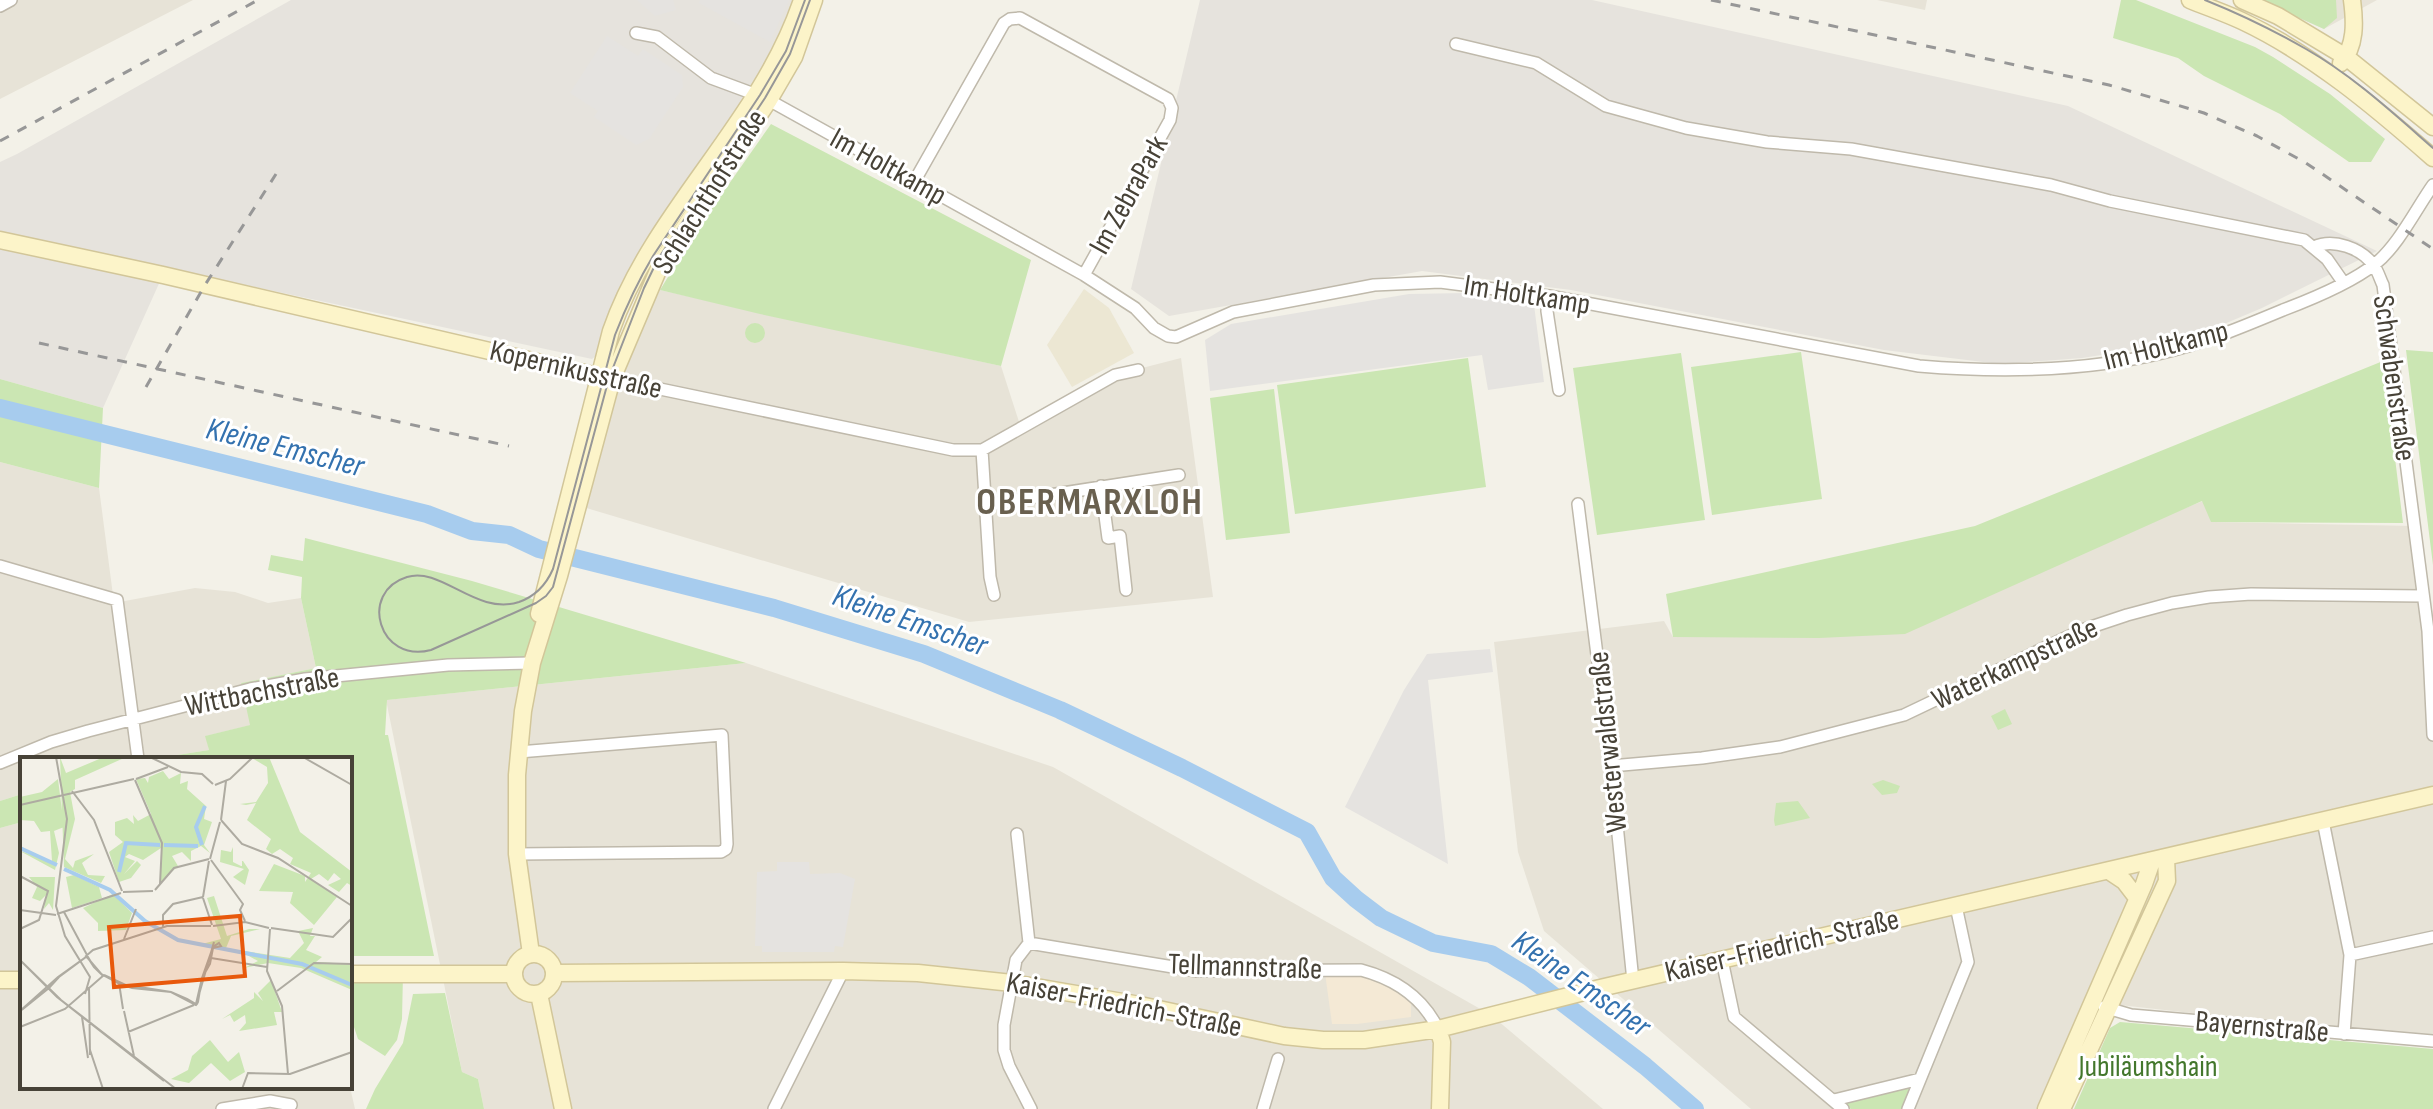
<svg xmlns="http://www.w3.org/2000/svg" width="2433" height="1109" font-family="'Sofia Sans Condensed',sans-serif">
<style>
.residential{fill:#e7e3d7}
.commercial{fill:#f4e9d5}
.industrial{fill:#e6e3dd}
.education{fill:#ece7d3}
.green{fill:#cbe6b3}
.parking{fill:#e5e3e0}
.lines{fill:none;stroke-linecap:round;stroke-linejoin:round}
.river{stroke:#a7ccee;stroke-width:18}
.street-casing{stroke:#bfb9ab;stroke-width:14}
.secondary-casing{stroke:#d2c699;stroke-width:19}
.street{stroke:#fff;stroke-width:11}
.secondary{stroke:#fcf4c9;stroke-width:16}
.tram{stroke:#979797;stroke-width:2}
.rail{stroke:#979797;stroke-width:3;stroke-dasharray:10 10;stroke-linecap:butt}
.labels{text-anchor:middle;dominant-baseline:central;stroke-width:6;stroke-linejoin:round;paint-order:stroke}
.street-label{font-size:30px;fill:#474237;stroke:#fff}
.park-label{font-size:30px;fill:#43772c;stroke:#fff}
.water-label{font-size:32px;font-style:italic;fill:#3472af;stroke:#fff}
.district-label{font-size:38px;font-weight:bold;letter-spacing:2px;fill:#69604f;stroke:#fff}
.inset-river{fill:none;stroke:#a7ccee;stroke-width:4}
.inset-road{fill:none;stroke:#aeaba1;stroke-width:2}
.view{fill:#e8590c;fill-opacity:0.15;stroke:#e8590c;stroke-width:4}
.inset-edge{fill:none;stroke:#474237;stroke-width:4}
</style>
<rect width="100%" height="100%" fill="#f3f1e8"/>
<path class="residential" d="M0,0h193l-193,99z
M1877,0h50l-2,10z
M2259,0h118l-53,29z
M660,290l341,76 20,62 94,-53 66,-17 32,239 -244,25 -386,-115 45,-150z
M0,462l99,26 15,115 81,-15 40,4 33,11 33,-5 15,70 -75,15 10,42 -45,11 3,14 -57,9h-130v35l-22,7z
M2203,501l9,21 202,4 19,98v416l-340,-38 -49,107h-293l-207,-178 -26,-79 -24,-210 170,-21 9,16 495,-122z
M746,663l307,104 438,248 112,94h-1119l-6,-30 -16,-7 -76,-372z
M22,822v265h328l5,22h-355v-281z"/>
<path class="commercial" d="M1325,973l35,1 19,5 32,24v14l-54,7h-25z"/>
<path class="industrial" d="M291,0h510l-4,15 -182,282 -18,58 -5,4 -426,-91 -63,140 -103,-29v-217l17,-8z
M1200,0h392l476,106 309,145 -115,57 -83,35 -97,15 -82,6 -116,-14 -313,-60 -149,-19 -253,45 -38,-27z"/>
<path class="education" d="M1084,289l25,19 25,45 -62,34 -25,-42z"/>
<path class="green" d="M2121,0h15l119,47 18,10 57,37 55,45 -14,23h-22l-69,-48 -76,-38 -26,-18 -65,-20z
M2259,0h77l1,18 -13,11z
M771,124l260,136 -30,106 -241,-52 -100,-24 38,-62z
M745 333a10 10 0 1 1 20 0a10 10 0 1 1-20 0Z
M2406,350l27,2v213z
M1801,352l21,147 -110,16 -21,-148z
M1681,353l24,167 -108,15 -24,-167z
M1468,358l18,129 -191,27 -18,-129z
M2383,361l20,162 -192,-1 -9,-21 -297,133 -86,4 -146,-1 -7,-43 309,-68z
M0,379l103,29 -4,80 -99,-26z
M1274,389l16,144 -64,7 -16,-142z
M305,538l167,43 274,82 -359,37 -2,35h3l46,221h-84v-197h-66l-1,-3 -12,3h-119l57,-9 -4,-14 45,-11 -9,-42 75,-15 -15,-70 1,-21 -34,-7 3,-15 32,6z
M2005,709l7,15 -14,6 -7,-14z
M1883,780l17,6 -3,7 -15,2 -10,-11z
M22,794v28l-22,6v-27z
M1798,801l12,17 -35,8 -1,-6 2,-17z
M350,974h53l-1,45 -5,21 -12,16 -27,-17 -8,-24z
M445,993l17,79 16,7 6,30h-118l9,-20 28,-46 10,-49z
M2120,1022l313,27v60h-359l36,-81z
M1911,1087l-9,22h-51l-8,-7z"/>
<path class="parking" d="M637,0h36l3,10 -21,6z
M700,0h89l-19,42 -71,-39z
M607,36l31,20 5,-7 39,26 1,12 -34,52 -13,6 -42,-28 4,-6 -28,-18z
M1466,293l68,12 10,77 -56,8 -6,-35 -272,36 -5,-51 26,-16 178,-30z
M1490,649l3,23 -65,8 20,184 -103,-57 59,-117 23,-36z
M777,862h32l1,12 30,-1 15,6 -12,68 -8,-1 -1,6h-72v-6h-7l2,-74 20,-1z"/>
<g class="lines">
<path class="river" d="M0,408l427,106 45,17 37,4 30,14 235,59 150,46 136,56 122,58 125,64 26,46 23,21 25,19 52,25 58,11 38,23 116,89 50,43"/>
<g class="street-casing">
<path id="street" d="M0,6l11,-6
M636,33l21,4 54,41 54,20 319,177 51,33 19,20 14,8 8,1 57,-25 141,-27 66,-3 109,14 370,70c84,7 172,6 255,-16 37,-10 73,-25 109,-40 29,-11 68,-27 92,-46 23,-18 41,-55 58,-79
M1456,44l80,19 70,43 80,22 81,14 84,7 200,36 59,16 194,39 23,19 16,23
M914,182l90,-159 6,-4 10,-1 148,81 4,9 -2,12 -86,155
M2314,247c19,-9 48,1 60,19 4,5 6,13 9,19l45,346 5,104
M1549,296l-2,15 12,79
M612,379l341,71h29l133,-75 23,-5
M982,450l8,127 4,18
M1101,486l7,52 12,-2 6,54
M1578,504l33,262 22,215
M985,505l194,-30
M0,566l117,34 21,159
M0,763l51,-21 37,-11 162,-42 55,-10 143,-14 84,-2
M1611,766l91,-8 78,-11 124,-32 178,-85 45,-15 45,-12 37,-6 42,-3 172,2
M2323,821l27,134 -6,79
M1017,834l12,109 -13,17 -12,65v25l5,16 22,43
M517,854l204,-2 5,-3 1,-5 -5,-109 -203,17
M1029,943l168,28 164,-1c34,9 62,28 77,59
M2350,955l83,-18
M1722,960l12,57 109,92
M2104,1007l27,8 302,26
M1834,1100l86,-21
M222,1109l48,-8 21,4
M774,1109l69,-138
M1263,1109l15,-50
M1908,1109l60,-147 -12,-56"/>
</g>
<g class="secondary-casing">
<path id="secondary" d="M2190,0c17,7 35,13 52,21 70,33 133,86 191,137
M2242,0l36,16 68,41 87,70
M2341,63c15,-17 14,-41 11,-63
M0,240l163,35 447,104
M539,614l72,-283c42,-121 150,-208 191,-331
M2109,871l15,10 13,17
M514 974a20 20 0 1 1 40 0a20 20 0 1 1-40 0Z
M531,954l-14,-100v-79l6,-64 9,-48 27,-87 53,-197 50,-118 107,-161 25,-43 20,-57
M554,973l289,-2 75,2 94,10 128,22 144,31 39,4h41l74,-11 158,-40 837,-194
M350,974h163
M0,980h22
M539,994l24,115
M1438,1029l4,13 -2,67
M2046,1109l98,-225 8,-23
M2062,1109l105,-228 -1,-23"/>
</g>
<use href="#street" class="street"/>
<use href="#secondary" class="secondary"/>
<path class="tram" d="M805,0l-19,51 -26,44 -107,161c-15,25 -27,51 -38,79l-62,234c-7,16 -17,27 -34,33 -43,14 -78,-36 -112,-25 -49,15 -28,87 24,73l105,-47 10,-7 7,-9 56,-209 35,-90 14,-29 107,-161 25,-44 20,-54
M2205,0c35,14 68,30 101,49 46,26 87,64 127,99"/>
<path class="rail" d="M1711,0l398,85 95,28 53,23 49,27 127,86
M0,141l258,-141
M39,343l470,103
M146,387l59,-102 71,-111"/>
</g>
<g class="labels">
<g class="street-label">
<text transform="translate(888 167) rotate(29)">Im Holtkamp</text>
<text transform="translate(710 192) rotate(-58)">Schlachthofstraße</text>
<text transform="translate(1129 195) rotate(-61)">Im ZebraPark</text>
<text transform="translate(1527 295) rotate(9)">Im Holtkamp</text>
<text transform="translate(2166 346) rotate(-14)">Im Holtkamp</text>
<text transform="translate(576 370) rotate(13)">Kopernikusstraße</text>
<text transform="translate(2394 378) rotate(82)">Schwabenstraße</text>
<text transform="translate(2015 664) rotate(-25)">Waterkampstraße</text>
<text transform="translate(262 692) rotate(-11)">Wittbachstraße</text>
<text transform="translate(1608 742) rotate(-96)">Westerwaldstraße</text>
<text transform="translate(1782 946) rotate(-13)">Kaiser-Friedrich-Straße</text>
<text transform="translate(1245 967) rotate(2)">Tellmannstraße</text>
<text transform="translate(1124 1005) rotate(11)">Kaiser-Friedrich-Straße</text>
<text transform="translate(2262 1027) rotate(5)">Bayernstraße</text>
</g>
<g class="park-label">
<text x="2148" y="1067">Jubiläumshain</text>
</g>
<g class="water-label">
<text transform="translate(285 448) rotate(14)">Kleine Emscher</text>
<text transform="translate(910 621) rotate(19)">Kleine Emscher</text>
<text transform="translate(1581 984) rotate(35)">Kleine Emscher</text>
</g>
<g class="district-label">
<text x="1090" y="502">OBERMARXLOH</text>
</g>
</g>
<g transform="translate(20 757)">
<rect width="332" height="332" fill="#f3f1e8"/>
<path d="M40,0l6,16 38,-16 20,1 -49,22v9l-5,3 5,27 -10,40 8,9 2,-7 19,-7 -12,9 6,12 17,1 -4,7 -37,-16zM249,0l31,75 52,40v14l-5,-3 -8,9 -11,-7 13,-6 -7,-6 -6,8 -9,-7 -8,5 26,18 -23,28 -24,-22 3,-11 -34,-1 15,-27 31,12v6l6,-9 -21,-9 3,-6 -13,-9 -8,5 -6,-5 5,-10 -24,-19 9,-17 -10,2 -6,-1 16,-2 12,-19 -1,-16 -15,-9zM143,14l6,8 12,-6 -1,11 8,-3 -1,8 19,17 -2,13 8,3 -8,23 6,8 -9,-7 -10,5v10l-9,-9 -10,4 6,10 -17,16v-34l-18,12 -14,-6 -4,3 10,4 -11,13 13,-13 4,4 -10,13 -12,4 -10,-30 14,-10 -8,-7v-13l12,-4 7,6 -1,-9 5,6 13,-7 -15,-35 9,-1 3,5 1,-6zM38,22l6,48 -10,4 5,22 -4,17 -35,-19 32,10 -2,-30 -9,1 -7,-11 -14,-1v-23l22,-5zM213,90v15l8,4h1v-5h1l6,9 -4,15 -12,-8 11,-8 -24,-7 1,-12 10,2zM54,118l25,12 3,11 -30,10 -6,-31zM9,120h26l-2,33 -4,-7 -5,6 2,-14 -6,6 -8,-3 5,-11zM93,137l19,19 -6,17 -28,1v-8l-15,-15zM194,139l13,40 22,-7h11l-29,7 -5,12 -24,-4 19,-5 -14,-41zM293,171l-3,8h5l-9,14 16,7 -6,5 36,2v26l-51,-22 -33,-5 -24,5 14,-7 -20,-11 52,8 14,-15 -6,-12zM251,223l11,32h-8l3,13 -38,6 7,-8 -1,-8 -11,7 -4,-7 -8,4 32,-21v-6l9,9 -5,-8zM190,283l18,22 11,-10 6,20 -15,9 -19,-18 -22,20 -18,-4 17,-9 4,-14z" fill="#cbe6b3"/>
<path class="inset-river" d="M144,88l34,1M182,88l-6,-18 9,-21M0,91l37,17M44,112l46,21 35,31 33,19 124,24 50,21M99,115l7,-29 34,2"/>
<path class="inset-road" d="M36,0l11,62 -11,87 9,30 25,41 -5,17M130,0l31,15 21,2 11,10M283,0l49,28M116,22l32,-12M115,23l27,63 -2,41M195,28l15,-6 23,-22M52,34l22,29 28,71M0,48l114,-26M201,63l21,24 36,14 74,48M201,63l5,-39M190,102l10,-37M191,103l32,44 -3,6 5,11M0,119l28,15 -9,29 -19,9M135,133l19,-22 35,-9M103,135l30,-1M183,140l6,-36M183,141l9,27M0,153l36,5M44,155l23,43M37,157l64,-21M193,169l32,-4 24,6M143,170v-12l10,-11 30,-7M251,171l62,9 19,-19M250,172l-3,42 15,35 6,68M104,182l12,-30M199,186l2,3 -8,2 -3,16 -8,14 -4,24 -1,2 -1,1 -2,-1 -7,-5 -16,-7 -39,-4 -12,-4 -19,-10 -7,-7 -6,-9 -2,-1 -27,20 -10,11 -26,21 -3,2 38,-34 28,-20h2l6,10 7,7 19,10 51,8 16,7 9,5 6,-26 11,-31zM191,201l56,9M0,203l37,37 107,84M0,203l41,40 115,89M84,218l26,12 41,5 25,13M83,219l-17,-20 7,-6 74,-24h44M99,226l4,26M69,230l1,68M257,234l37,-28 38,1M176,248l18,-63M104,254l10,45M62,260l6,41M0,270l45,-18 39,-34M108,275l66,-27M70,293l13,39M222,332l6,-16 42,1 62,-22"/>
<path class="view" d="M220,159l5,60 -131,11 -5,-60z"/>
<rect width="332" height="332" class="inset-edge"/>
</g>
</svg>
